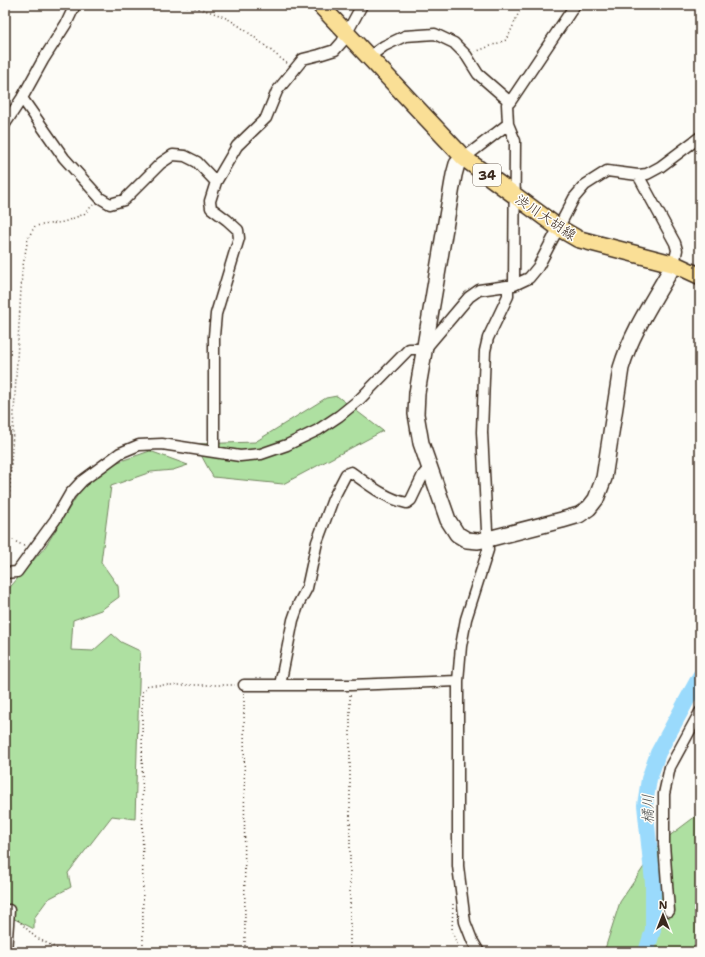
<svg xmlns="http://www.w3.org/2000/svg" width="705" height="957" font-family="'Shantell Sans','Klee One',sans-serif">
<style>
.green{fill:#aee0a1;stroke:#748560}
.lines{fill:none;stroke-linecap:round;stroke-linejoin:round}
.river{stroke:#9adafc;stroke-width:16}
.street-casing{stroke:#3b2a1e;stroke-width:13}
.secondary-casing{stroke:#3b2a1e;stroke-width:18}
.primary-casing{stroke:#3b2a1e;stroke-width:19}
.path{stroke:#3b2a1e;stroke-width:1.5;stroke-dasharray:1 3;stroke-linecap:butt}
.street{stroke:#fdfcf7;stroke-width:10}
.secondary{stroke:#fdfcf7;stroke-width:15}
.primary{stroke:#fadf96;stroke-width:16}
.labels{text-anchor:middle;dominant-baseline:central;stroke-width:3;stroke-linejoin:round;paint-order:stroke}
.shield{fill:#fdfcf7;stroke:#75695f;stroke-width:1}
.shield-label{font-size:13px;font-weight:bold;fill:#3b2a1e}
.street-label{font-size:14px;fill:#3b2a1e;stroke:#fdfcf7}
.water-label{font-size:15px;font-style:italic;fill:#535656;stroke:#fdfcf7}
</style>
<rect width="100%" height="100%" fill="#fdfcf7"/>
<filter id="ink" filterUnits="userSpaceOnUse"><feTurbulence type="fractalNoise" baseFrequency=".025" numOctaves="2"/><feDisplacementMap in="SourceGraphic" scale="8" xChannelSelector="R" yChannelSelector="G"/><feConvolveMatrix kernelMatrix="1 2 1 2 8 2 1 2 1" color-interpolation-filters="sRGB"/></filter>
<g filter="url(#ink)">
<path class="green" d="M337,396l46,35 -100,53 -70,-7 -18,-33 60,-2 71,-44z
M150,451l38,14 -15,5 -22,2 -40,14 -10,76 17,24 1,11 -18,13 -28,10 -2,30 22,1 19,-17 9,8 19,9 -5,168 -23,-3 -44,57 3,14 -23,12 -14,19v11l-29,-15v-321l40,-46 37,-59 30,-24z
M700,813v139h-96l16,-50 40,-59z"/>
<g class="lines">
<path class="river" d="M646,952l7,-22v-47l-8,-78 4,-26 9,-26 42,-77"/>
<g class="street-casing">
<path id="street" d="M369,57l15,-11 21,-10 30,-2 19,9 12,12 12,19 32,28
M22,98l42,60 36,40 10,6 14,-4 37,-37 12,-8 12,1 12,6 19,20 21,-36 29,-28 11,-27 26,-32 16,-4 16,-5 7,-8 20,-37
M5,124l17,-26 21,-38 23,-36 9,-19
M464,158l44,-34
M638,175l37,68 2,7 -3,14
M514,285l1,-144 -7,-17 -1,-20 3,-2 65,-97
M214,452v-116l2,-22 23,-76 -1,-8 -11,-10 -16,-12 -1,-7 6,-19
M5,573l12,-1 38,-52 15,-26 12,-13 38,-28 19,-8 23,-1 78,12 21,-2 26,-9 31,-15 21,-14 21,-17 49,-50h16l44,-52 10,-7 35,-5 15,-7 9,-11 36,-69 11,-13 22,-14 31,4 9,-1 13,-7 40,-30
M244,685h106l108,-4
M280,685l13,-65 6,-17 8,-15 10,-46 16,-43 13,-25 5,-2c17,12 35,27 56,31l4,-3 12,-25 7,-8
M669,911l-5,-67v-50l6,-27 30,-55
M6,952l3,-42
M479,952l-7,-12 -7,-18 -7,-56v-185l3,-35 5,-27 22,-69 -6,-118 3,-81 3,-13 20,-42v-10"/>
</g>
<g class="secondary-casing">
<path id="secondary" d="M464,158l-7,6 -3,11 -37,218 -1,21 5,29 27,77 9,14 10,6 11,1 10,-2 74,-19 17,-5 10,-7 7,-9 8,-21 17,-110c11,-37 34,-70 53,-104"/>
</g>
<g class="primary-casing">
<path id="primary" d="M320,5l144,153 95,70 19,11 96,25 26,12"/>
</g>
<path class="path" d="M183,5c15,3 31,7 45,14 21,12 40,30 60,45
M475,52l31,-12 4,-7 12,-28
M24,546l-17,-9 15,-266 6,-33 7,-12 29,-4 20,-8 9,-9
M244,693l1,259
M5,897l2,5
M453,904l-1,27 8,21
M18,920l17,17 23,12 14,3
M143,952l-1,-260 6,-7h87
M350,952v-257"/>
<use href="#street" class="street"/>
<use href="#secondary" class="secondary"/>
<use href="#primary" class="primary"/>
</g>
</g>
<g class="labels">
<rect class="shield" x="473" y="164" width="28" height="22" rx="3"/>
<g class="shield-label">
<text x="487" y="175">34</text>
</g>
<g class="street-label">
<text transform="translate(546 217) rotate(34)">渋川大胡線</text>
</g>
<g class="water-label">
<text transform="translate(648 809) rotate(-90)">橘川</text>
</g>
</g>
<rect width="705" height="957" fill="none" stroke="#fdfcf7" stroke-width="20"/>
<rect x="10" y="10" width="685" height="937" fill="none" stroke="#3b2a1e" stroke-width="1.5" filter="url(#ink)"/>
<g transform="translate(663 915)" stroke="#fdfcf7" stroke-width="3" paint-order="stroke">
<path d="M0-3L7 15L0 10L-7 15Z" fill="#3b2a1e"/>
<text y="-6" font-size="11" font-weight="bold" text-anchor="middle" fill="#3b2a1e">N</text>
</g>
</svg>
